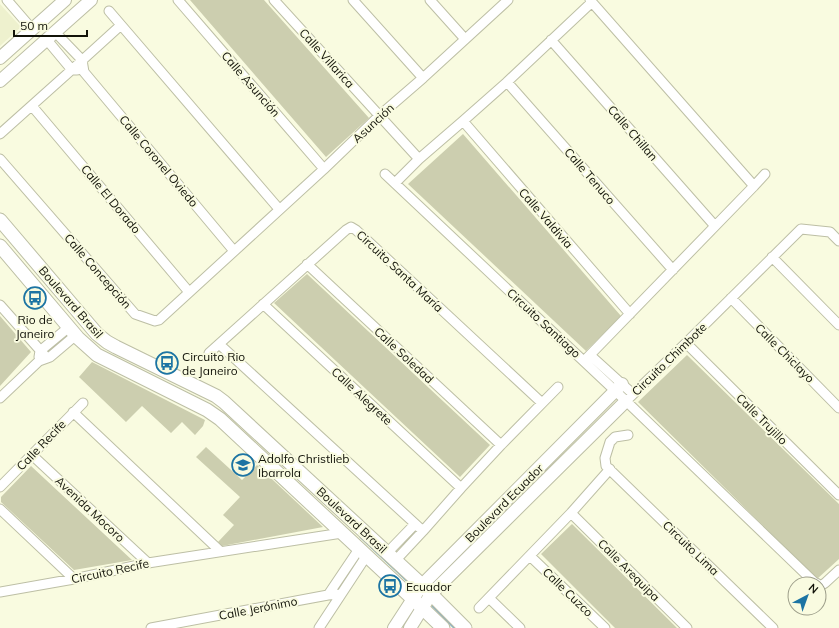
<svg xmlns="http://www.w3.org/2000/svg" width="839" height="628" font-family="Mulish,sans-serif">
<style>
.built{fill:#eef1ce}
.green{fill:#ccceaf}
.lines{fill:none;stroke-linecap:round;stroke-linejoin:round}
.stream{stroke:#85aec9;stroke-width:3}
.minor-casing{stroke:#bdbfa5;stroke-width:11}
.tertiary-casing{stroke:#bdbfa5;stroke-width:14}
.secondary-casing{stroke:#bdbfa5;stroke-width:15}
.minor{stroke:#fff;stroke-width:9}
.tertiary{stroke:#fff;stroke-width:12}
.secondary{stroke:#fff;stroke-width:13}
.labels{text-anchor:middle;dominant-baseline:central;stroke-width:4;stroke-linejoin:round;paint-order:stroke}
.street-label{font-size:12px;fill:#121309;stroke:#f9fbe0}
.poi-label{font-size:12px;fill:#121309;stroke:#f9fbe0;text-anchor:start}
</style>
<rect width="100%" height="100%" fill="#f9fbe0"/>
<path class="built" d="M0,4l21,23 -21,19z"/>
<path class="green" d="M190,0h74l105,118 -43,39z
M463,134l158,182 -35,35 -178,-167z
M307,274l183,171 -30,32 -186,-174z
M0,316l31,36 -31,34z
M687,355l152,149v55l-22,20 -179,-177z
M92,362l113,58 -2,6 -8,9 -13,-13 -11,11 -29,-27 -16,16 -47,-45z
M206,447l36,33 15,-15 66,62 -101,19 -4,-4 16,-17 -11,-10 17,-18 -44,-40z
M31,466l101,94 -58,10 -73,-68v-5z
M572,524l105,104h-62l-74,-74z"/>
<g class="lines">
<path class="stream" d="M361,537l50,47
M433,606l22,22"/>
<g class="minor-casing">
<path id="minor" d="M7,0l25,29
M178,0l146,169
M274,0l145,159
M353,0l70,78
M430,0l35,39
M590,0l164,186
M109,11l170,198
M55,32l27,28 2,12 150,179
M47,40l25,30h5
M551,40l164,186
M507,82l166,188
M32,106l157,186
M463,121l167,193
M0,134l77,-69 44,-40
M0,159l135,155 20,7 4,-1 165,-151 55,-53 44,-38 85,-78
M385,174l241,227 188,181 4,2
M395,183l24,-24 44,-38 44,-39 85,-80
M772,257l67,68
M307,264l194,181
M731,298l108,110
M263,304l198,184
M0,305l47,53
M686,343l153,152
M219,344l204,187
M209,353l137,-123 5,-3 5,3 186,173
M590,355l43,39
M39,357l1,-6 29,-24
M584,361l170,-175 11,-12
M0,398l39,-37 11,-4 26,-22
M626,401l60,-58 115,-114 29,3 9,9
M73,412l147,139
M628,435l-13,2 -5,5 -5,16 1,8 167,162
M32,455l116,108
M0,487l83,-84
M0,509l74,70
M571,513l116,115
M387,553l28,-29
M530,556l75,72
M395,561l28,-30 38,-43 40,-43 57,-58
M819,585l1,1 5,-3 14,-13
M0,592l74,-13 74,-16 194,-30
M328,595l31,-46
M489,598l31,30
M479,608l92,-95 39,-44
M151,628l177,-33 13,-1
M319,628l48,-73"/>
</g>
<g class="tertiary-casing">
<path id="tertiary" d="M0,58l65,-58
M0,81l91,-81
M394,628l28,-43 200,-201
M410,628l21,-34 195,-193"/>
</g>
<g class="secondary-casing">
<path id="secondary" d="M0,220l97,114 10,8 9,5 100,49 8,6 198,183 43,43
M0,246l78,92 19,17 110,55 13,9 193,180 30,29"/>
</g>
<use href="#minor" class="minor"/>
<use href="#tertiary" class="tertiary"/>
<use href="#secondary" class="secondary"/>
</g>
<defs>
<g id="bus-ring" transform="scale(1.15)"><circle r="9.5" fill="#f9fbe0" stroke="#1c74a3" stroke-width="1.5"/><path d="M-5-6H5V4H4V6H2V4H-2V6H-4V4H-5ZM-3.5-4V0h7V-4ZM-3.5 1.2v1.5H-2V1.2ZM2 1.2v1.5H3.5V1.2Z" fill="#1c74a3"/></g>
<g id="school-ring" transform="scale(1.15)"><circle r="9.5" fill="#f9fbe0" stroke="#1c74a3" stroke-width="1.5"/><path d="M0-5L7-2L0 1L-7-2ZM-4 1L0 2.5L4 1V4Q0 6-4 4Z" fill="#1c74a3"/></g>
</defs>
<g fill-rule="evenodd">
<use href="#bus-ring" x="35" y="298"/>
<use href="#bus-ring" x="167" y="363"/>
<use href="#school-ring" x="243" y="465"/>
<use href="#bus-ring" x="390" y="586"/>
</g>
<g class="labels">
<g class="street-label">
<text transform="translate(327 58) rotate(48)">Calle Villarica</text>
<text transform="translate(251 84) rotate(49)">Calle Asunción</text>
<text transform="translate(373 123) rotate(-43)">Asunción</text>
<text transform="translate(633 133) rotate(49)">Calle Chillan</text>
<text transform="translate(159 161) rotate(50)">Calle Coronel Oviedo</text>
<text transform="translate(590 176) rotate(49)">Calle Tenuco</text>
<text transform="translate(111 199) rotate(50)">Calle El Dorado</text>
<text transform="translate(546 218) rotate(49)">Calle Valdivia</text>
<text transform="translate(98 271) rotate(49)">Calle Concepción</text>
<text transform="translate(400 271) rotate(43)">Circuito Santa María</text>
<text transform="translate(71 302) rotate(49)">Boulevard Brasil</text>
<text transform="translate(544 323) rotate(43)">Circuito Santiago</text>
<text transform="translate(785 353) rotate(45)">Calle Chiclayo</text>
<text transform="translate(404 355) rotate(43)">Calle Soledad</text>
<text transform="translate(669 359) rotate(-44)">Circuito Chimbote</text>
<text transform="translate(362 396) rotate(43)">Calle Alegrete</text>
<text transform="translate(762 419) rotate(45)">Calle Trujillo</text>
<text transform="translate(41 445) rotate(-46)">Calle Recife</text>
<text transform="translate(504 503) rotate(-45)">Boulevard Ecuador</text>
<text transform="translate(90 509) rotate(43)">Avenida Mocoro</text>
<text transform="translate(352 520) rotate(43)">Boulevard Brasil</text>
<text transform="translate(691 548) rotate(44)">Circuito Lima</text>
<text transform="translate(629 570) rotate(45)">Calle Arequipa</text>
<text transform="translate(110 571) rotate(-12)">Circuito Recife</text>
<text transform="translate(568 592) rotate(44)">Calle Cuzco</text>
<text transform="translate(258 608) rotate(-11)">Calle Jerónimo</text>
</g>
<g class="poi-label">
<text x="35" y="319" text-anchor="middle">Rio de<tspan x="35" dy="14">Janeiro</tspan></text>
<text x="182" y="356">Circuito Rio<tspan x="182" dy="14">de Janeiro</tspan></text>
<text x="258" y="458">Adolfo Christlieb<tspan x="258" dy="14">Ibarrola</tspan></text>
<text x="406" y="586">Ecuador</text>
</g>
</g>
<g transform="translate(807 596) rotate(41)"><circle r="19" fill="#f9fbe0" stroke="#9d9e8a"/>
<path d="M0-3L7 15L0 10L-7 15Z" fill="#1c74a3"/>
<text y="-6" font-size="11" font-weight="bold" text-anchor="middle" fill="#121309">N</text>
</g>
<path d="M14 30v6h73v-6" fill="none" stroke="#121309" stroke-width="2"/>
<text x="20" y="30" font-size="12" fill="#121309" stroke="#f9fbe0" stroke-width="3" paint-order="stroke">50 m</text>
</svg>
